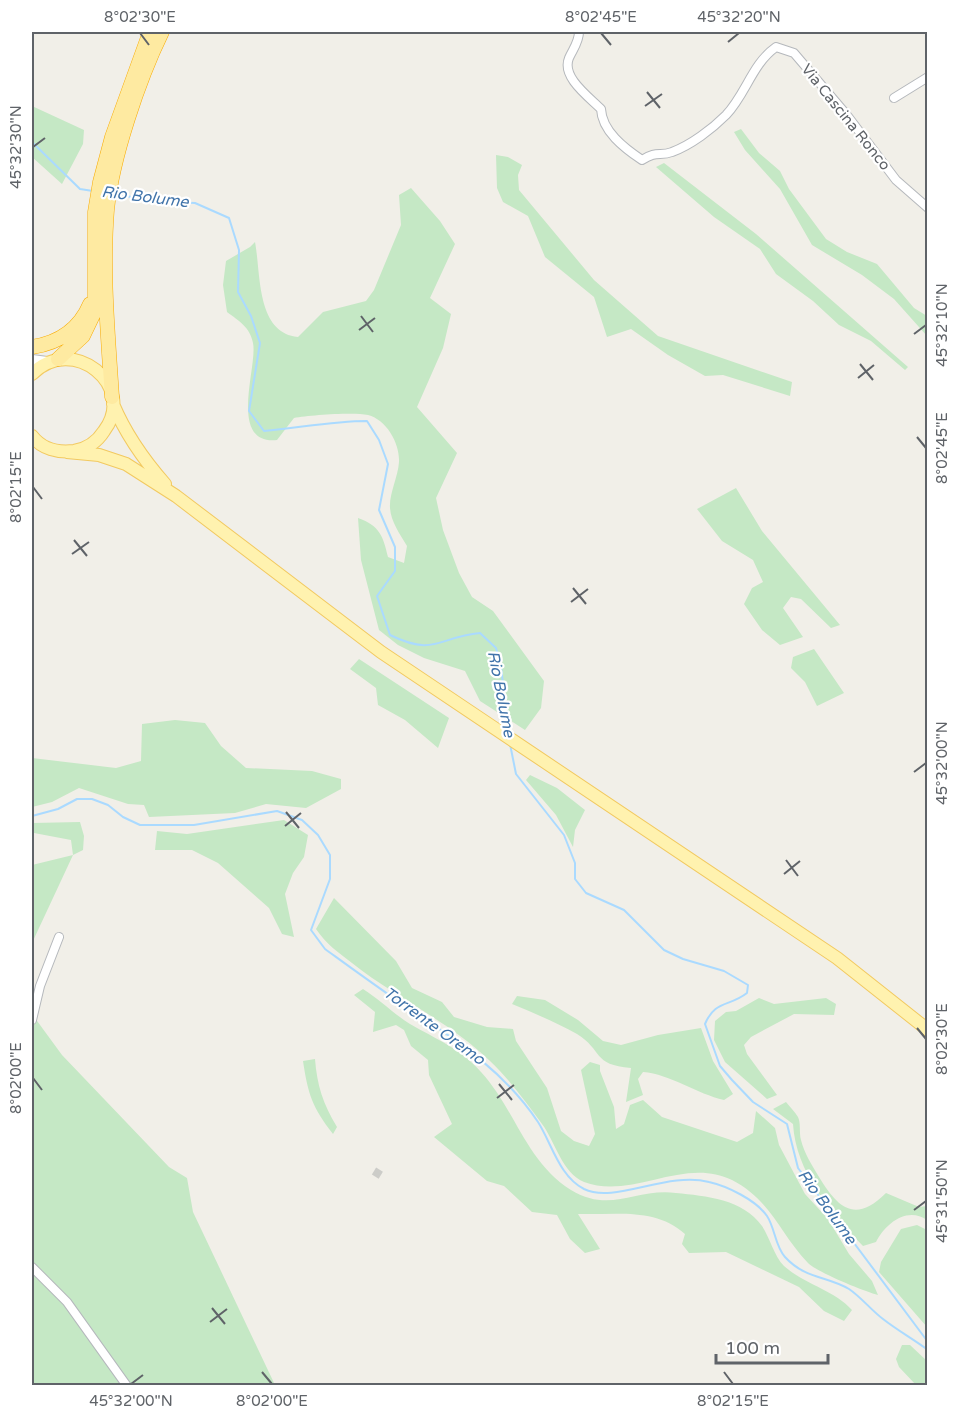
<svg xmlns="http://www.w3.org/2000/svg" width="959" height="1417" font-family="'Varela Round',sans-serif">
<style>
.green{fill:#c5e8c5}
.lines{fill:none;stroke-linecap:round;stroke-linejoin:round}
.stream{stroke:#aadaff;stroke-width:2}
.minor-tunnel{stroke:#ccccc8;stroke-width:8;stroke-dasharray:8 4;stroke-linecap:butt}
.minor-casing{stroke:#b5b8bc;stroke-width:10}
.secondary-casing{stroke:#b6babf;stroke-width:12}
.primary-casing{stroke:#f2c960;stroke-width:14}
.trunk-casing{stroke:#f9ab00;stroke-width:15}
.minor{stroke:#fff;stroke-width:8}
.secondary{stroke:#fff;stroke-width:10}
.primary{stroke:#fff2af;stroke-width:12}
.trunk{stroke:#feeaa1;stroke-width:14}
.ticks{fill:none;stroke:#5f6368;stroke-width:2}
.labels{text-anchor:middle;dominant-baseline:central;stroke-width:4.5;stroke-linejoin:round;paint-order:stroke}
.street-label{font-size:15px;fill:#5f6368;stroke:#fff}
.water-label{font-size:16px;font-style:italic;fill:#4174aa;stroke:#fff}
.neatline{fill:none;stroke:#5f6368;stroke-width:2}
.ticks-label{font-size:15px;text-anchor:middle;fill:#5f6368}
</style>
<rect width="100%" height="100%" fill="#f1efe8"/>
<path class="green" d="M32,106l52,24 -1,14 -21,40 -30,-27z
M741,129l18,24 21,18 9,18 37,50 21,13 30,12 37,44 13,8v20l-33,-37 -32,-24 -50,-30 -32,-56 -35,-39 -11,-18z
M496,155l12,2 14,8 -4,10 1,15 75,90 64,56 134,46 -2,14 -67,-21 -18,1 -37,-21 -37,-26 -24,8 -13,-40 -49,-40 -17,-41 -25,-14 -6,-14z
M664,163l92,71 152,133 -3,3 -34,-29 -32,-16 -26,-24 -37,-27 -16,-25 -46,-32 -58,-50z
M411,188l29,33 15,23 -25,54 21,16 -8,34 -26,59 40,46 -21,45 7,32 16,43 13,24 21,14 51,70 -3,27 -16,22 -45,-29 -15,-30 -41,-13 -26,-13 -19,-15 -18,-70 -3,-42c22,8 25,18 30,39l16,6 3,-17c-7,-12 -16,-24 -17,-38 -1,-14 8,-31 9,-46 1,-18 -12,-42 -31,-47 -14,-3 -58,0 -74,3l-17,22c-50,5 -19,-74 -24,-97 -3,-16 -14,-22 -26,-31l-4,-27 3,-24 24,-14 5,-5c6,31 1,91 43,95l25,-25 43,-11 8,-11 27,-65 -2,-30z
M736,488l26,43 78,94 -9,3 -30,-29 -10,-2 -8,11 20,29 -23,8 -18,-15 -18,-26 8,-16 11,-6 -10,-22 -31,-19 -25,-32z
M814,649l30,44 -27,13 -12,-24 -14,-14 2,-11z
M359,659l90,59 -11,30 -33,-28 -27,-15 -2,-17 -26,-19z
M175,720l30,3 16,23 25,22 66,3 29,8v10l-35,19 -40,-4 -31,9 -86,4 -5,-12 -16,-1 -49,-16 -27,14 -20,5v-49l84,10 25,-7 1,-37z
M530,775l27,13 28,22 -10,20 -2,17 -17,-32 -30,-35z
M284,820l24,15 -4,22 -11,16 -8,21 9,43 -12,-3 -13,-26 -51,-45 -26,-13h-37l2,-19 30,3z
M80,822l4,14 -1,14 -10,5 -41,88v-78l41,-10 -2,-15 -37,-7 -2,2v-12z
M334,898l62,63 16,27 30,14 12,15 33,10 26,2 3,12 31,47 14,43 13,10 15,5 6,-12 -14,-64 9,-8 10,3v6l14,36 2,22 8,-5 6,-19 13,-5 19,17 75,25 16,-9 3,-22 19,17 4,17 26,49 23,25 21,35 23,27 6,14c-15,-4 -61,-23 -70,-32 -28,-29 -37,-63 -76,-83 -48,-24 -100,20 -148,2 -22,-9 -29,-41 -42,-58 -16,-22 -33,-45 -52,-63 -40,-39 -94,-63 -138,-98 -13,-10 -26,-19 -36,-34z
M363,989c16,10 31,25 47,35 26,15 51,25 71,48 34,37 45,90 90,118 40,24 64,-2 105,3 30,3 67,6 86,33 8,12 12,30 22,40 20,18 50,24 68,44l-8,11 -20,-10 -25,-24 -73,-35 -37,1 -7,-9 3,-10c-29,-27 -70,-19 -107,-20l22,35 -15,4 -15,-14 -13,-24 -25,-3 -28,-26 -17,-5 -53,-44 18,-13 -23,-49 -1,-15 -17,-14 -7,-16 -8,-5 -23,7 2,-20 -21,-17z
M517,996l28,4 33,20 25,21 18,4 37,-10 43,-7 12,33 20,33 -9,6c-27,-6 -54,-26 -81,-28l-5,7 5,16 -17,7 5,-34c-39,-3 -28,-18 -54,-34 -20,-11 -43,-21 -65,-30z
M759,998l15,6 52,-6 10,6 -2,11 -40,-1 -43,23 -7,8 3,9 30,41 -10,4 -42,-37 -11,-22 1,-19 11,-9 10,-1z
M32,1014l30,41 107,112 18,11 6,34 82,173h-243z
M315,1059c2,26 8,45 22,68l-4,7c-21,-27 -25,-40 -30,-73z
M786,1102c4,5 9,10 12,15 3,6 1,16 3,23 3,13 11,25 18,37 19,31 36,47 67,16l33,14 8,-1v14c-20,-14 -42,4 -51,22l-13,4c-33,-34 -67,-74 -70,-122l-20,-15z
M917,1225l10,5v97l-48,-55 2,-10 20,-33z
M902,1345h8l17,16v24h-11l-17,-18 -3,-8z"/>
<g class="lines">
<path class="stream" d="M32,142l48,47 13,2
M114,194l40,7 41,2 34,15 10,32 -1,42 13,24 9,27 -11,68 15,20c35,-3 68,-10 103,-10l12,19 9,24 -9,46 16,37v24l-18,25 13,39c45,22 48,2 90,-2l16,15 5,19 8,66
M510,744l6,30 48,61 11,28v16l11,14 38,17 40,40 19,9 41,12 24,14 -1,8c-18,14 -32,7 -42,31l15,42 12,14 21,22 34,22 11,44 130,174
M32,816l26,-7 19,-10h15l16,6 15,12 17,8h54l83,-14 25,9 16,15 12,20v24l-19,51 14,19c29,21 59,43 89,63 47,31 92,62 124,110 14,22 21,54 46,67 31,15 83,-18 125,-7 18,4 47,18 58,34 8,12 8,30 18,41 20,22 42,19 64,32 12,8 22,21 34,30 14,11 30,20 45,31"/>
<path class="minor-tunnel" d="M374,1171l8,5"/>
<g class="minor-casing">
<path id="minor" d="M579,32c0,10 -6,17 -10,26 -8,19 20,39 32,51 1,22 23,39 41,51 15,-10 18,-3 30,-8 19,-7 40,-23 54,-37 20,-21 26,-51 50,-68l18,6 52,61 50,66 32,28
M894,98l34,-21
M32,1020l8,-34 19,-49
M32,1267l35,35 60,84"/>
</g>
<g class="secondary-casing">
<path id="secondary" d="M32,360l15,2"/>
</g>
<g class="primary-casing">
<path id="primary" d="M32,374c41,-41 106,12 72,57 -7,11 -18,18 -30,20 -16,2 -32,-2 -42,-15
M113,404c13,31 30,55 52,80
M67,452l32,3 27,9 50,32 205,156 456,306 91,72"/>
</g>
<g class="trunk-casing">
<path id="trunk" d="M32,347c27,-4 47,-17 58,-43
M58,359l25,-23 12,-25v-99l5,-30 12,-45 38,-105
M112,397c-4,-62 -10,-125 -5,-187 5,-52 32,-131 55,-178"/>
</g>
<use href="#minor" class="minor"/>
<use href="#secondary" class="secondary"/>
<use href="#primary" class="primary"/>
<use href="#trunk" class="trunk"/>
</g>
<path class="ticks" d="M140,33l9,12M601,33l10,12M728,42l11,-9M647,92l13,16M645,106l17,-12M33,147l12,-9M361,316l12,16M359,330l16,-12M914,334l12,-9M860,364l13,16M858,378l16,-13M917,437l9,11M33,487l9,12M74,540l13,16M72,554l17,-12M573,588l13,16M571,602l17,-13M914,772l12,-9M286,812l13,16M285,826l16,-13M786,860l12,16M784,874l16,-13M917,1028l9,11M33,1078l9,12M499,1084l13,16M497,1098l17,-13M914,1210l12,-9M212,1308l13,16M210,1322l17,-13M262,1372l10,12M724,1372l9,12M131,1384l12,-9"/>
<g class="labels">
<g class="street-label">
<text transform="translate(846 117) rotate(51)">Via Cascina Ronco</text>
</g>
<g class="water-label">
<text transform="translate(145 197) rotate(7)">Rio Bolume</text>
<text transform="translate(501 694) rotate(79)">Rio Bolume</text>
<text transform="translate(434 1026) rotate(36)">Torrente Oremo</text>
<text transform="translate(827 1207) rotate(54)">Rio Bolume</text>
</g>
</g>
<rect width="959" height="1417" fill="none" stroke="#ffffff" stroke-width="66"/>
<path d="M716 1354v9h112v-9" fill="none" stroke="#5f6368" stroke-width="3"/>
<text x="725" y="1354" font-size="18" fill="#5f6368" stroke="#ffffff" stroke-width="4.5" paint-order="stroke">100 m</text>
<rect x="33" y="33" width="893" height="1351" class="neatline"/>
<g class="ticks-label">
<text x="140" y="22">8°02'30"E</text>
<text x="601" y="22">8°02'45"E</text>
<text x="739" y="22">45°32'20"N</text>
<text transform="translate(16 147) rotate(-90)" y="5">45°32'30"N</text>
<text transform="translate(942 325) rotate(-90)" y="5">45°32'10"N</text>
<text transform="translate(942 448) rotate(-90)" y="5">8°02'45"E</text>
<text transform="translate(16 487) rotate(-90)" y="5">8°02'15"E</text>
<text transform="translate(942 763) rotate(-90)" y="5">45°32'00"N</text>
<text transform="translate(942 1039) rotate(-90)" y="5">8°02'30"E</text>
<text transform="translate(16 1078) rotate(-90)" y="5">8°02'00"E</text>
<text transform="translate(942 1201) rotate(-90)" y="5">45°31'50"N</text>
<text x="131" y="1406">45°32'00"N</text>
<text x="272" y="1406">8°02'00"E</text>
<text x="733" y="1406">8°02'15"E</text>
</g>
</svg>
